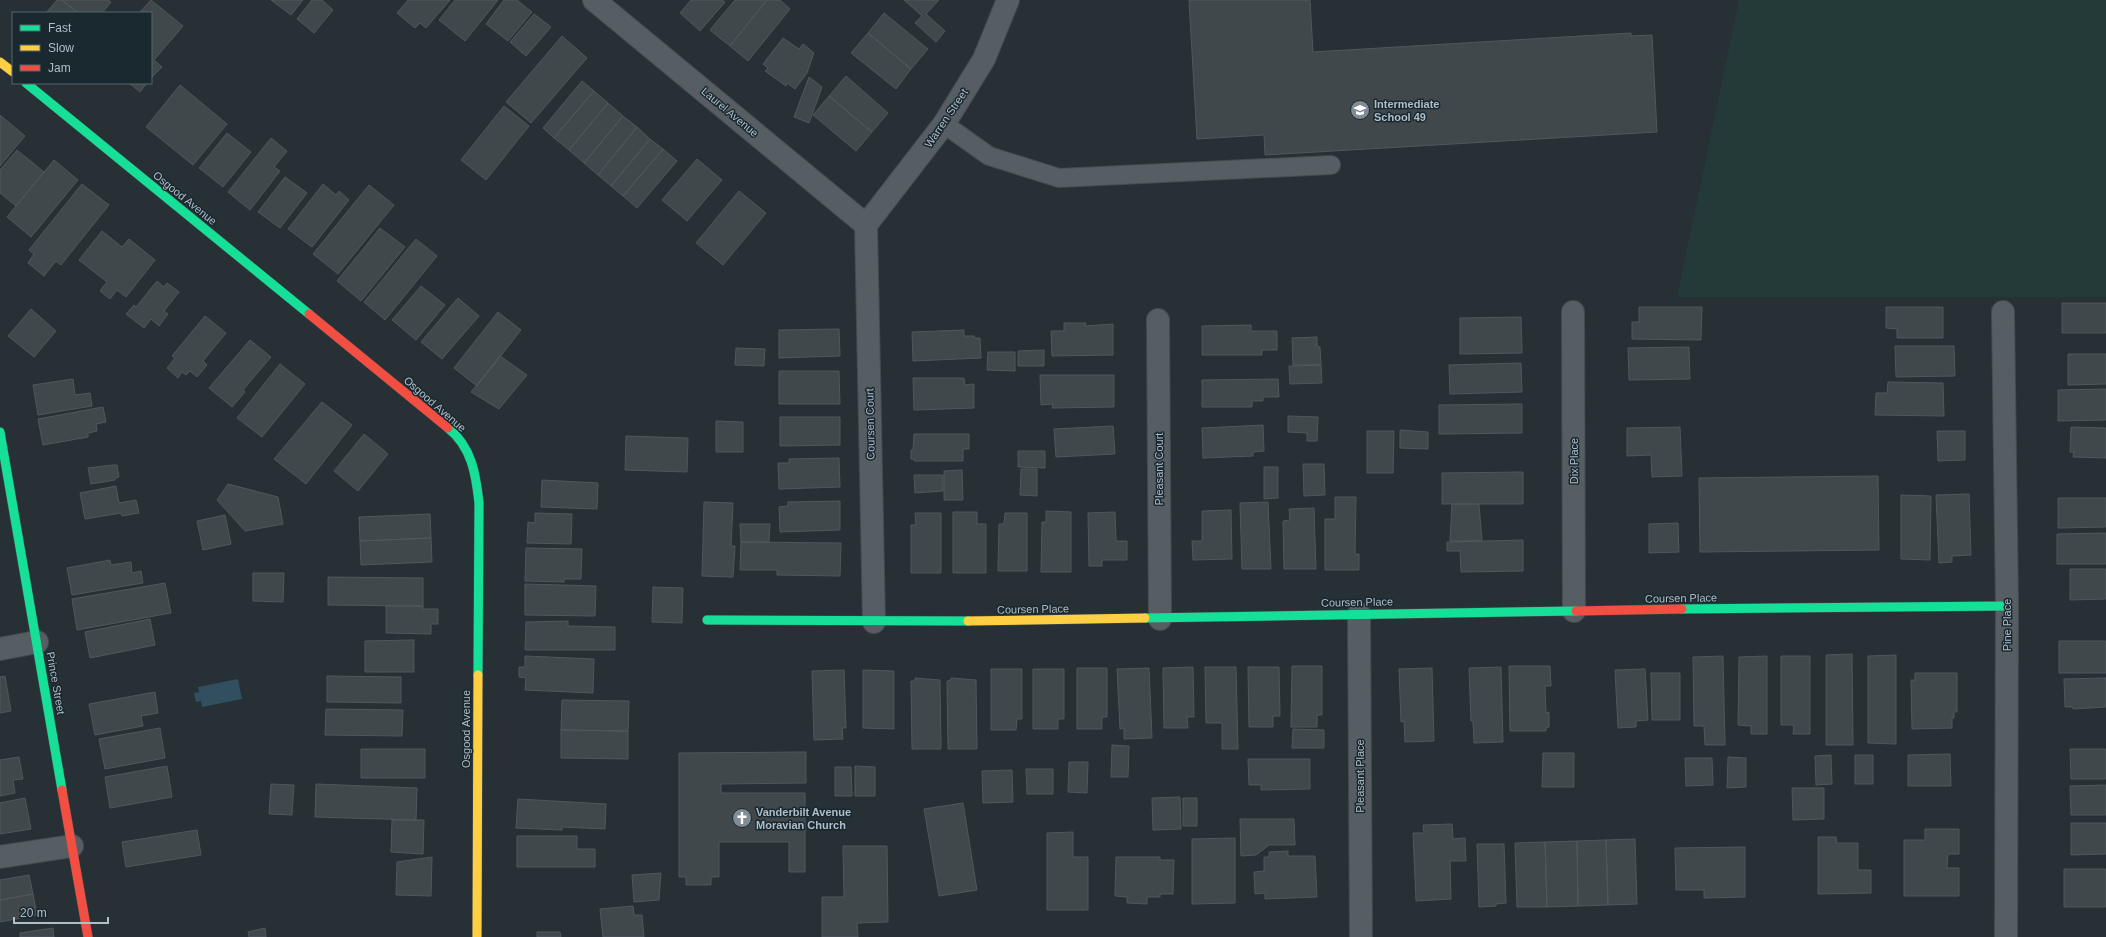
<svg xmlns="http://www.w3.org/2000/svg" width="2106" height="937" font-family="Arial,sans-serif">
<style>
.green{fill:#233a38}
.water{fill:#324f5f}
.building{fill:#40484c;stroke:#4e585d}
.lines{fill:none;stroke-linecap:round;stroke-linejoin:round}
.lane-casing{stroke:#444c50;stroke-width:20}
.street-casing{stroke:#444c50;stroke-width:24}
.fast-casing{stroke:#444c50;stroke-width:10}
.slow-casing{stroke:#444c50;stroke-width:10}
.jam-casing{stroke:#444c50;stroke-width:10}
.lane{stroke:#565e63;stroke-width:18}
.street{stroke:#565e63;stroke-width:22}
.fast{stroke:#16e098;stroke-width:9}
.slow{stroke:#ffcf43;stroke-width:9}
.jam{stroke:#f24e42;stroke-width:9}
.labels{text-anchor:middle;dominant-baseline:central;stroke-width:3;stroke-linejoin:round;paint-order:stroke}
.poi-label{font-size:11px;font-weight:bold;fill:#afbec7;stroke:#1a2830;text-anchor:start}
.street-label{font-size:11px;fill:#afbec7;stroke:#1a2830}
</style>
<rect width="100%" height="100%" fill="#273035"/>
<path class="green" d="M1739,0h367v297h-429z"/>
<path class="water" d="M238,679l4,20 -40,8 -1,-6 -5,1 -2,-9 5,-1 -1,-5z"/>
<path class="building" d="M57,0h5l16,13h-32z
M62,0h46l3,2 -9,11h-24z
M151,0l32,26 -29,34 8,7 -11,11v-65h-12z
M271,0h32l-12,15z
M312,0h10l11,10 -19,23 -17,-14z
M408,0h42l-24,28 -6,-5 -5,5 -18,-15z
M455,0h43l-33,41 -26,-21z
M504,0h13l15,12 -24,29 -22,-17z
M691,0h31l3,2 -25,29 -20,-18z
M735,0h32l-37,46 -20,-16z
M767,0h13l10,9 -42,52 -18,-15z
M904,0h35l-13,14 19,17 -9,11 -21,-19 7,-7z
M1189,0h121l3,52 318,-19v3l21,-1 5,97 -392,23 -1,-20 -67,4z
M884,13l44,36 -17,20 -43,-36z
M534,14l17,13 -25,29 -16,-14z
M868,33l43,36 -15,20 -45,-36z
M562,36l25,22 -56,65 -25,-21z
M783,38l16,11 4,-5 11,9 -7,20 -12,16 -8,-6 -1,3 -21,-15 3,-3 -5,-4z
M846,76l42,37 -16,19 -43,-36z
M809,77l13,10 -13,36 -15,-6z
M582,81l12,10 -40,47 -11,-10z
M129,83h18l-7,9z
M180,85l47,39 -34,41 -47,-38z
M594,91l14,12 -39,47 -15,-12z
M829,96l43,36 -16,19 -43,-36z
M608,103l15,13 -39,47 -15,-13z
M504,106l25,20 -43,54 -25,-20z
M0,115l25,21 -25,30z
M623,116l14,11 -39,48 -14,-12z
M637,127l13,12 -39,47 -13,-11z
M227,133l24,19 -28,35 -24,-19z
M271,138l16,13 -13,16 6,4 -30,39 -22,-18z
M650,139l13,10 -40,47 -12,-10z
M663,149l14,12 -40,47 -14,-12z
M17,150l27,22 -28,34 -16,-13v-23z
M697,159l25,21 -35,41 -25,-21z
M54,160l24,20 -47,57 -24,-20z
M285,177l22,16 -27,35 -22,-16z
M82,184l27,21 -48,60 -5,-4 -12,15 -16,-13 6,-9 -5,-4z
M323,184l13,11 3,-4 10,9 -37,47 -24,-18z
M369,185l25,20 -56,69 -25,-20z
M739,191l27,22 -43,52 -27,-22z
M380,228l25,19 -44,54 -24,-20z
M102,231l20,16 7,-8 26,21 -29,37 -9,-7 -7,9 -10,-8 7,-9 -28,-22z
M416,239l21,17 -52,64 -21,-18z
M157,281l7,6 3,-4 12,9 -15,19 4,3 -9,12 -8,-7 -7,9 -18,-14 8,-9 2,2z
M421,286l24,19 -29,35 -24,-20z
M458,298l21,18 -37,43 -21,-17z
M2062,303h44v30h-44z
M1639,307h63l-1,33 -69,-1v-17h7z
M1886,307h57v31h-46v-9l-11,-1z
M31,309l25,22 -22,26 -26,-21z
M498,312l23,18 -44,56 -23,-18z
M205,316l21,17 -23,28 4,4 -10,12 -7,-6 -4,4 -4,-3 -4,6 -11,-10 8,-10 -3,-2z
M1521,317l1,36 -62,1v-36z
M1064,323h22l-1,3 28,-2v31l-61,1 -1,-25h13z
M1251,325v6h26v19h-15v5h-60v-29z
M839,329l1,27 -61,2v-28z
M964,330v6h10l1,2h5l1,20 -68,3 -1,-29z
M1317,337v9l3,1 1,18h-28l-1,-27z
M250,340l21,17 -28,33 2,2 -13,15 -23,-19z
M1895,346h59l1,30 -59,1z
M1689,347l1,32 -61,1 -1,-32z
M736,348l29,1 -1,17 -29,-1z
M1044,350v16h-26v-15z
M988,352h27v19l-28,-1z
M2068,354h38v30l-38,1z
M500,356l27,19 -28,34 -28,-17z
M1521,363l1,29 -72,2 -1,-29z
M280,364l25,20 -43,53 -25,-19z
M1321,365l1,18 -32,1 -1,-18z
M779,371h60l1,33h-61z
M1040,375h74v32l-62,1 1,-4 -12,1z
M913,378h51l1,7 9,-1v24l-60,2z
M73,379l2,16 15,-2 2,13 -54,9 -5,-30z
M1278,379l1,18h-16v4h-11v6h-50v-27z
M1888,382l55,1 1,33 -69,-1 1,-22h11z
M2106,389v31l-48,1v-31z
M322,402l30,23 -46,59 -32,-25z
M1522,404v29l-83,1v-29z
M103,407l3,15 -10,2 1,7 -9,2v4l-45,8 -5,-26z
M1288,416l30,1 -1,24h-10v-8l-19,-1z
M780,417h60v28l-60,1z
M716,421l27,1v30h-27z
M1263,425l1,26 -11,1v4l-50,2 -1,-30z
M1113,426l2,28 -59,3 -2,-28z
M1680,427l2,49 -30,1 -1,-22 -24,1v-28z
M2071,427l35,1v30l-33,-1 1,-5h-4z
M1400,430l28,2v17l-28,-1z
M1367,431h27l-1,42h-26z
M1937,431h28v29l-27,1z
M364,434l24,20 -30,37 -24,-20z
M914,434h55v15h-6v12h-49v-2h-3v-9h2z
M626,436l62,2 -1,34 -62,-2z
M1018,451h27v17l-27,-1z
M839,458l1,29 -61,2 -1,-26h11v-4z
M1303,464h21l1,31 -21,1z
M112,465h5l2,12 -4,1v2l-24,4 -3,-16z
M1264,467h14v31l-14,1z
M1021,469h16v27l-17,-1z
M962,470l1,30h-19v-29z
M1523,472v32h-81v-31z
M914,475h29v16l-28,2z
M1878,476l1,74 -179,2 -1,-74z
M542,480l56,3 -1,26 -56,-2z
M228,484l50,13 5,27 -38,7 -28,-31z
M116,486l3,17 17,-3 3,13 -17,3 -1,-3 -36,6 -5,-26z
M1969,494l2,61 -19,1v6l-13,1 -3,-68z
M1901,495l30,1 -1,64 -29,-1z
M1335,497h21l-1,57h4v16h-34v-51h10z
M2058,498h48v29l-48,1z
M840,501v29l-60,2 -1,-25 9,-1v-4z
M704,502l29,1 -2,43h4l-2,31 -31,-1z
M1268,502l3,67h-29l-2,-66z
M1452,504h27l3,37h-32z
M1314,508l2,61h-32l-1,-48 7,-1 -1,-11z
M1231,510l1,49 -39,1 -1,-19h10v-30z
M1046,511l25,1v60h-30l1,-50h4z
M953,512h24v12h9v49h-33z
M1115,512l1,29h11v19h-25v6h-13l-1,-53z
M535,513l37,1 -1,30 -44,-1 1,-21 7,1z
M915,513h26v60h-30v-48h5z
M1005,513h22v58h-29l1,-47h5z
M430,514l1,24 -71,3 -1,-24z
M225,515l6,29 -28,6 -6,-29z
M1678,523l1,29 -30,1v-29z
M740,524h30l-1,18h-28z
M2106,533v31h-49v-30z
M431,538l1,24 -71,3 -1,-24z
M1523,540v31l-62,1 -1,-21h-13v-9z
M741,542l100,1 -1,33 -63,-1v-5h-37z
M526,548l56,1 -1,30h-17v3l-39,-1z
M110,560l1,5 20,-3 1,11 9,-2 2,12 -71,12 -5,-27z
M2070,569h36v30l-36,1z
M253,573h31l-1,29 -30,-1z
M328,577l95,1v28l-95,-1z
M165,583l6,30 -94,17 -5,-31z
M525,584l71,2 -1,30 -70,-1z
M653,587l30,1 -1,35 -30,-1z
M386,606h37v3h15v15h-7v10l-45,-1z
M150,619l5,26 -65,13 -5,-26z
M568,621v5l47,1v23h-90l1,-28z
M414,640v32h-49v-31z
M2059,641h47v32h-47z
M1852,654l1,91h-27v-90z
M1896,655v89l-28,-1v-87z
M525,656l69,3 -1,34 -68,-3 1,-12 -7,-1v-10h6z
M1723,656l2,89h-20l-1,-19h-10l-1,-69z
M1767,656v78h-16v-8l-13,-1 1,-68z
M1781,656h29v78h-17l1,-9h-13z
M1292,666h30v49h-5v12h-26z
M1509,666h41l1,20h-6l1,27 3,-1v15l-3,1v3h-36z
M1193,667l1,50h-7l1,11h-24l-1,-60z
M1205,667h31l2,82h-16v-26h-16z
M1248,667h31l1,49h-7v11h-24z
M1501,667l2,75 -29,1 -1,-22h-2l-2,-53z
M1077,668h30v49h-5v12h-25z
M1149,668l3,70 -28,1v-11l-4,1 -3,-60z
M1432,668l2,73 -29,1 -1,-21 -3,1 -2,-53z
M991,669h31v50h-5l-1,11h-25z
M1033,669h31v50h-6v10h-25z
M1645,669l3,51 -12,1v6l-18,1 -3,-58z
M844,670l2,58h-4l1,11 -29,1 -2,-69z
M863,670l31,1v58l-31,-1z
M1651,673h29v47h-28z
M1915,673h42v39h-3v6h-2v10l-40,1 -1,-49h4z
M5,676l6,35 -11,2v-36z
M327,676l74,1v26l-74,-1z
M915,678l25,2 1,69h-29l-1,-68h4z
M951,678l25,2 1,69h-29l-1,-68 4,-1z
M2106,678v29l-33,2v-2h-8l-1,-28z
M155,692l3,21 -17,3 2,10 -48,9 -6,-31z
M562,700l67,1 -1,30 -67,-1z
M326,709l77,1 -1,26 -77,-1z
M160,728l5,30 -60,11 -6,-30z
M1293,729l31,1v18h-32z
M561,730l67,1v28l-67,-1z
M1112,745l17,1 -1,31h-17z
M361,749h64v29h-64z
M2070,749h36v30h-35z
M806,752v31l-85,1v9h84v79h-16v-30h-70v35h-8v8h-25v-8h-7v-124z
M1543,753h31v34h-32z
M1950,754l1,32h-43v-31z
M1831,755l1,29 -16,1 -1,-29z
M1855,755h18v29h-18z
M19,757l4,22 -10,1 2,13 -15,3v-36z
M1728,757l18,1v29l-19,1z
M1685,758h27l1,27 -27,1z
M1248,759h62v30l-49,1v-5h-12z
M1069,762h19l-1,31 -19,-1z
M167,766l5,31 -62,11 -5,-31z
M855,766l20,1v29h-20z
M835,767h16l1,29h-17z
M1026,769h27v25h-26z
M1012,770l1,32 -30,1 -1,-32z
M271,784l23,1 -2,30 -23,-1z
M316,784l101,4 -1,32 -101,-3z
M2106,785v30h-35l-1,-29z
M1792,788h32v31l-31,1z
M1180,797l1,32 -28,1 -1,-32z
M25,798l6,31 -31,5v-31z
M1183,798h14v28h-14z
M518,799l88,5 -1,25 -43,-2v3l-46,-2z
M963,803l14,87 -38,6 -15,-87z
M1240,819h54l1,26h-26l-13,10 -15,1z
M392,820h32l-1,34 -32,-2z
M2071,823h35v31l-35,1z
M1452,824l1,15 12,-1 1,23h-16l1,38 -35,2 -3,-68h11l-1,-8z
M1925,829h34v25h-11l-1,14h12v28h-55v-56h21z
M197,830l4,25 -75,12 -4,-25z
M1073,832v25h15v53h-41v-77z
M517,836h60v13h18v18h-78z
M1818,837h18l1,6h21v27h13v23l-53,1z
M1235,838v65l-43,1v-65z
M1635,839l2,65 -29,1 -2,-65z
M1606,840l2,65 -30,1 -1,-65z
M1577,841l1,65 -31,1 -2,-65z
M1545,842l2,65h-30l-2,-64z
M1477,844h27l2,59 -10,1v2l-17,1z
M843,846h44l1,76 -31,1 1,14h-36v-40h22z
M1745,847v50l-41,1v-8h-28l-1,-42z
M1288,851v5h27l2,41 -52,2v-6l-10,1 -1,-22 10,-1v-14h5v-5z
M432,857l-1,39 -35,-1 1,-33z
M1116,857h44v3h14l-1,34h-13v3h-13v7l-20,-1v-6l-12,-1z
M2064,869h42v38h-42z
M661,873l-2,27 -25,2 -2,-27z
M29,875l4,19 -33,6v-20z
M33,894l4,21 -37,7v-22z
M633,906l1,9h8l2,22h-41l-3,-28z
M53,928l1,9h-34v-4z
M265,928l1,9h-17l-1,-5z
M537,932h23l1,5h-24z"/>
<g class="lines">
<g class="lane-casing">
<path id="lane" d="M944,124l45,32 70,22 272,-13"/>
</g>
<g class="street-casing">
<path id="street" d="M594,0l272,225
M866,225l8,397
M866,225l78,-101 40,-65 24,-59
M1573,312l1,299
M2003,312l4,294 -1,331
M1158,320l2,299
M1359,614l2,323
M0,649l37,-7
M0,857l72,-11"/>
</g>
<g class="fast-casing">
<path id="fast" d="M26,83l283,231
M448,428c24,19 28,47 31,75l-1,172
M0,432l62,358
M1682,609l325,-3
M1145,618l431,-7
M707,620l261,1"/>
</g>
<g class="slow-casing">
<path id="slow" d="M0,62l13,10
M968,621l177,-3
M477,937l1,-262"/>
</g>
<g class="jam-casing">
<path id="jam" d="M309,314l139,114
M1576,611l106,-2
M62,790l26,147"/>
</g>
<use href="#lane" class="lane"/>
<use href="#street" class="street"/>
<use href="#fast" class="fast"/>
<use href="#slow" class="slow"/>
<use href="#jam" class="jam"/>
</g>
<defs>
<g id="school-disc" transform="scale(1)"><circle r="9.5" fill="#7f8c94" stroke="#1a2830"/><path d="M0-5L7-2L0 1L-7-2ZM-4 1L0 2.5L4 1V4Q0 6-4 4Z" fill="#fff"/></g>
<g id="church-disc" transform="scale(1)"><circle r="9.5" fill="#7f8c94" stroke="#1a2830"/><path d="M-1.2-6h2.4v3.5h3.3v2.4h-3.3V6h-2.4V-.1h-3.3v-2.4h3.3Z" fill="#fff"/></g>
</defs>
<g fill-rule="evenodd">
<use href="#school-disc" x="1360" y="110"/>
<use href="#church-disc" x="742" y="818"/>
</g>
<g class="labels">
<g class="poi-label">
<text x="1374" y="104">Intermediate<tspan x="1374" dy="13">School 49</tspan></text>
<text x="756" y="812">Vanderbilt Avenue<tspan x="756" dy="13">Moravian Church</tspan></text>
</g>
<g class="street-label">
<text transform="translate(730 112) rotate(40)">Laurel Avenue</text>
<text transform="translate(946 118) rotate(-56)">Warren Street</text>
<text transform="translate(185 198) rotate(39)">Osgood Avenue</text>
<text transform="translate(435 404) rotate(41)">Osgood Avenue</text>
<text transform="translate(870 424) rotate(-91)">Coursen Court</text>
<text transform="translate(1574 461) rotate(-90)">Dix Place</text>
<text transform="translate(1159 469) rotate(-90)">Pleasant Court</text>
<text transform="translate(1681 598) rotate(-1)">Coursen Place</text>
<text transform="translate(1357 602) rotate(-1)">Coursen Place</text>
<text transform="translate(1033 609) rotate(-1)">Coursen Place</text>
<text transform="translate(2007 625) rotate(-90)">Pine Place</text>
<text transform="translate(56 683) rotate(80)">Prince Street</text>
<text transform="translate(466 729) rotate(-90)">Osgood Avenue</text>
<text transform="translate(1360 776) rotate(-90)">Pleasant Place</text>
</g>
</g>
<rect x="12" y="12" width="140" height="72" fill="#1a2830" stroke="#56646c"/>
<rect x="20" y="25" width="20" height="6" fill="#16e098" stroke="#56646c"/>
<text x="48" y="32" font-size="12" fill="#afbec7">Fast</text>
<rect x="20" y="45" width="20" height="6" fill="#ffcf43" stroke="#56646c"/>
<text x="48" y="52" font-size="12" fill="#afbec7">Slow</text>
<rect x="20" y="65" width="20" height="6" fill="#f24e42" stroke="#56646c"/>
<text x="48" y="72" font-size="12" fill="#afbec7">Jam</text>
<path d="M14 917v6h94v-6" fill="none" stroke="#afbec7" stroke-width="2"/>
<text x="20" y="917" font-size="12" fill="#afbec7" stroke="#1a2830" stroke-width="3" paint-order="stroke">20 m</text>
</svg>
